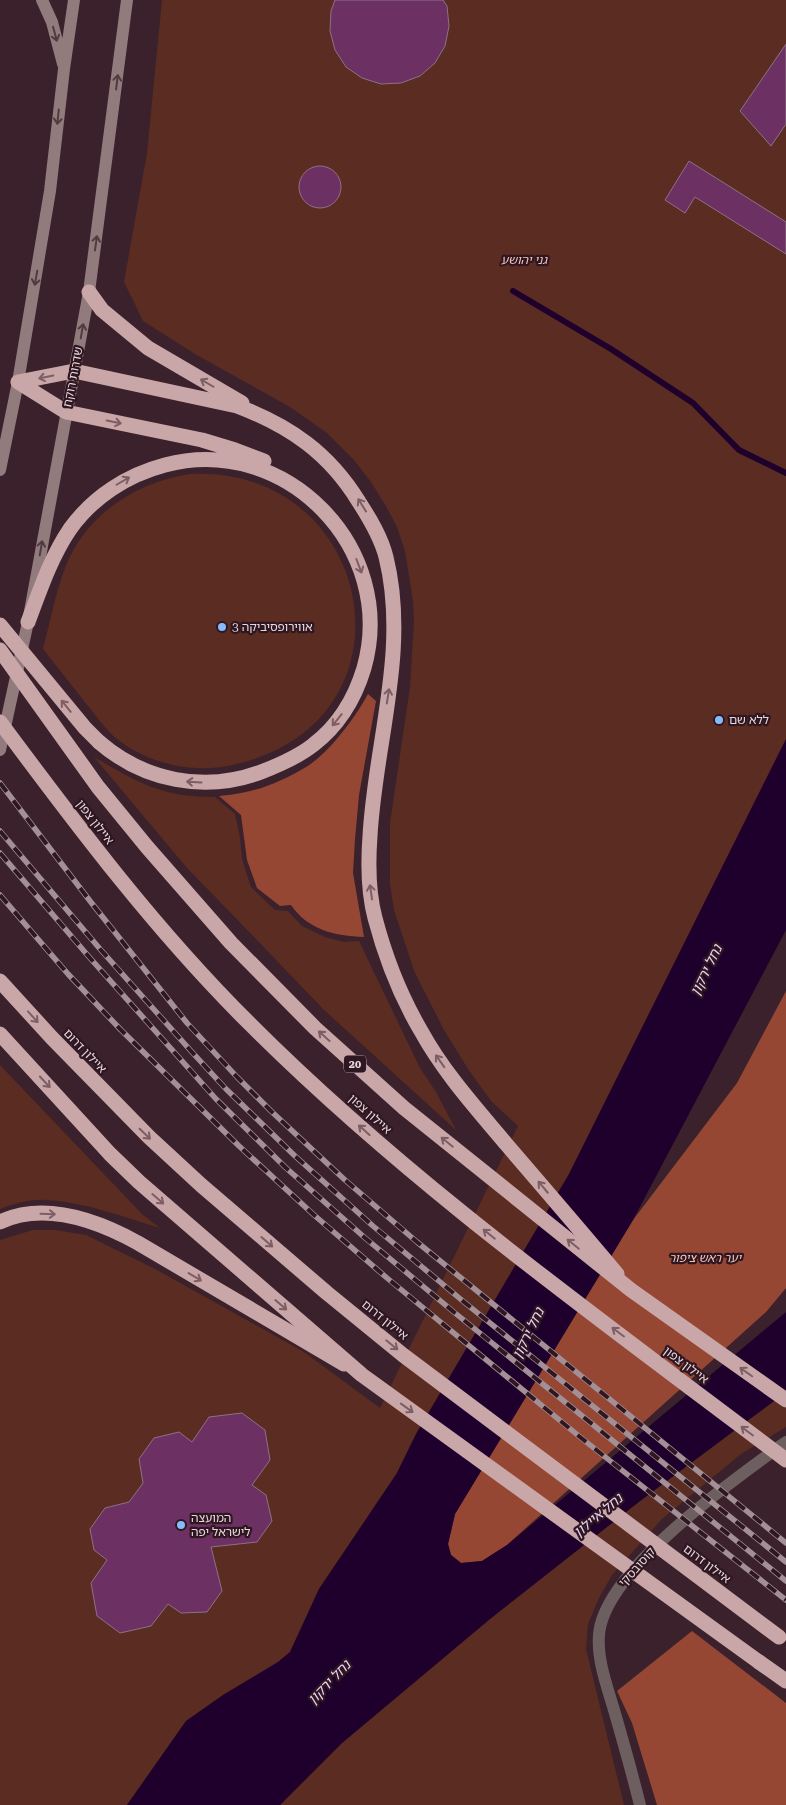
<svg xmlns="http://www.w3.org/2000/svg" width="786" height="1805" font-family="'Roboto Serif','Noto Sans Hebrew',serif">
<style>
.green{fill:#5b2c21}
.forest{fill:#954734}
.water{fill:#1f002c}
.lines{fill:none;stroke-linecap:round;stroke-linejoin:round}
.stream{stroke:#1f002c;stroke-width:6}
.building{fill:#6d3063;stroke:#8b7285}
.minor{stroke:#6d5e5f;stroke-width:12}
.secondary{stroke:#927b7d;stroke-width:12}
.motorway{stroke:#c9a6a8;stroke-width:15}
.rail-casing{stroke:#a38f96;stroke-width:5.5}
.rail{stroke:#2f1721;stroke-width:4;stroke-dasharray:11;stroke-linecap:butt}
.motorway-bridge{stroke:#c9a6a8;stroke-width:15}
.oneway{stroke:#523a41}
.oneway2{stroke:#7c5e64}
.poi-dot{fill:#87bbfb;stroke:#2f1721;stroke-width:2}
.labels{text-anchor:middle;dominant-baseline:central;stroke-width:4.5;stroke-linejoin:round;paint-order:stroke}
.shield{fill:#2f1721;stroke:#b09da5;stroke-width:1}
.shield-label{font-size:11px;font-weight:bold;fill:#e8d7dd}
.park-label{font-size:12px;font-style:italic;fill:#f5c6ba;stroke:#2f1721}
.street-label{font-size:12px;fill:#e8d7dd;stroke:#2f1721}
.poi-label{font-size:12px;fill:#e8d7dd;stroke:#2f1721;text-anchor:start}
.water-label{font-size:14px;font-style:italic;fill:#ead1f6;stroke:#2f1721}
</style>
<rect width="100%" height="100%" fill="#3a212b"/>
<path class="green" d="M162,0h624v739l-217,435 -153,260 -19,39 -78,116 -29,63 -12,10 -55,33 -37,26 -59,84h-127v-565l33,-10h23l30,5 71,35 147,82 76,56 138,-282 -27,-25 -23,-32 -24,-39 -29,-57 -21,-63 -4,-26v-61l20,-136 4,-65 -1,-21 -8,-50 -8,-24 -10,-19 -16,-26 -17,-22 -27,-27 -37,-26 -95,-53 -52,-33 -19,-39 23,-129z
M190,474c188,-9 234,251 42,291 -39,9 -83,-1 -115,-26 -11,-9 -20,-22 -29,-33 -15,-19 -30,-38 -45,-57 7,-26 12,-55 22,-81 20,-53 71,-86 125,-94z
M94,757c45,26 67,40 121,40l20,17 5,23 2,22 9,28 24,23 13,1 14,15 23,11 19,5 15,-1 61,127 16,24 20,38 -133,-121 -67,-70 -69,-71z
M0,1065l142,149 18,14c-37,-11 -75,-26 -114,-28 -16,-1 -32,4 -46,9z
M786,1392v35l-45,27 -79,65 -50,56 -13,23 -11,26 -2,25 38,156h-344l62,-62 148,-124 150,-118z"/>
<path class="forest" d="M368,694l8,7 -17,94 -4,44 -2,34 11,64c-29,-1 -56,-7 -73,-32l-11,1 -23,-18 -10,-28 -6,-45 -22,-19c9,-1 18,-2 27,-4 20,-4 42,-14 60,-25 23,-14 49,-49 62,-73z
M786,991v297l-20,24 -259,233 -25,16 -21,2 -10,-8 -3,-11 7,-30 178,-294 104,-137z
M692,1631l94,72v102h-129l-25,-82 -15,-32z"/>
<path class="water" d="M786,739v191l-153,290 -178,294 -7,30 3,11 10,8 21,-2 25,-16 279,-233v80l-146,109 -150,118 -148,124 -62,62h-153l59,-84 37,-26 55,-33 12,-10 29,-63 78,-116 19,-39 153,-260z"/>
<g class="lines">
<path class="stream" d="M513,291l98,58 82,54 46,47 47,23"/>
</g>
<path class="building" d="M335,0h108l4,6 2,20 -4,20 -10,17 -15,13 -19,7 -20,1 -19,-6 -16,-11 -11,-17 -5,-19 1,-20z
M786,44v80l-15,22 -31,-35z
M689,161l97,61v32l-91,-57 -10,16 -20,-13z
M299 187a21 21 0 1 1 42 0a21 21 0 1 1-42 0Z
M242,1413l23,17 5,30 -18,25 14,10 6,26 -15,21 -46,5 11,44 -15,21 -26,1 -13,-9 -17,22 -31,7 -23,-17 -6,-33 16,-23 -13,-10 -4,-21 15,-21 24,-6 14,-19 -4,-24 15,-21 25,-6 13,10 17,-25z"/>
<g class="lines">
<path class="minor" d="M640,1805c-8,-32 -17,-64 -26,-95 -7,-24 -17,-50 -15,-75 4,-64 137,-157 187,-193"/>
<path class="secondary" d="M42,0l10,22 11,42
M0,470l18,-88 32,-191 14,-122 10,-69
M0,750l28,-128 61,-330 38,-292"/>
<path class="motorway" d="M89,292l13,18 46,38 94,55
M18,382l56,-11 163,35c53,20 92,47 122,96 11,17 22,35 27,55 23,93 -11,186 -16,279 -2,27 -2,56 5,82 10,38 26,79 46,113 23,42 56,78 86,114 37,43 74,86 110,129
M18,382l48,30 136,28 33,10 29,11
M28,622c12,-32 23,-65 42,-93 23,-32 57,-54 95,-64 120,-32 233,83 199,203 -9,30 -26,58 -51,77 -15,12 -34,20 -52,27 -56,21 -117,9 -162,-30
M0,1222c45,-21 98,-1 138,21l206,121
M759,1662l27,19"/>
<g class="rail-casing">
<path id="rail" d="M0,783l90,118 97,122 50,54 35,35 73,68 72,62 369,301
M0,831l100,118 91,102 35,38 69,67 78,70 91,76 322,260
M0,853l90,105 126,141 69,68 79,70 91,76 331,268
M0,895l68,79 53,56 118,116 75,69 73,63 193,159 206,163"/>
</g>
<use href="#rail" class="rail"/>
<path class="motorway-bridge" d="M0,625l85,103 14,14
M0,650l98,137 49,60 84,96 84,85 89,80 227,182 155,110
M0,722c78,105 157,210 250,302 163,163 353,297 536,436
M0,981l52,57 97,99 52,48 126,108 76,62 376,282
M0,1034l110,120 29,28 223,193 397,287"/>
</g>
<defs><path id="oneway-shaft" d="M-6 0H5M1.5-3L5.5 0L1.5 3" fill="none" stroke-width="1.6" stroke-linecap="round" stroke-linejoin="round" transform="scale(1.25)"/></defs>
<g class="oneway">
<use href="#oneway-shaft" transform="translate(55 34) rotate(75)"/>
<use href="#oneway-shaft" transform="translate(117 82) rotate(-83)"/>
<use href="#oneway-shaft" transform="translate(58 117) rotate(96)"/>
<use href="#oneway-shaft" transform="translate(96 243) rotate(-82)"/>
<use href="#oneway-shaft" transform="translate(36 278) rotate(100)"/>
<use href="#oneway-shaft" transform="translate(82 331) rotate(-80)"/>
<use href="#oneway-shaft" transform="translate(41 548) rotate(-80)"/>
</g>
<g class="oneway2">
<use href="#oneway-shaft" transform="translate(46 377) rotate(168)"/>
<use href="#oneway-shaft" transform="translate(207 383) rotate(-150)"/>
<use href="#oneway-shaft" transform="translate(114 422) rotate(12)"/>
<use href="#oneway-shaft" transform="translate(123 481) rotate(-30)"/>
<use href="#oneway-shaft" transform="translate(362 505) rotate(-122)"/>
<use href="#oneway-shaft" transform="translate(359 566) rotate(69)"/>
<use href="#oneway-shaft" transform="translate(388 696) rotate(-81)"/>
<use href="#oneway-shaft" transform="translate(66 706) rotate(-129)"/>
<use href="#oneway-shaft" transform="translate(337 720) rotate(129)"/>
<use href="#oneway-shaft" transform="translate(194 782) rotate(-177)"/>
<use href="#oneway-shaft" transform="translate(371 892) rotate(-98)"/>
<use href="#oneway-shaft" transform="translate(33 1017) rotate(48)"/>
<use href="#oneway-shaft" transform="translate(324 1036) rotate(-138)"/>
<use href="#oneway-shaft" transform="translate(440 1061) rotate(-125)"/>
<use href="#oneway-shaft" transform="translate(45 1082) rotate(47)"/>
<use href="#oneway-shaft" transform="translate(364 1130) rotate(-138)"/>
<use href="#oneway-shaft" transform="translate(145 1134) rotate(44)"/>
<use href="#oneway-shaft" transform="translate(447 1142) rotate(-141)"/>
<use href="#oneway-shaft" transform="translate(543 1187) rotate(-130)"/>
<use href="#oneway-shaft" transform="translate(158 1199) rotate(41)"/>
<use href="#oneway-shaft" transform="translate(48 1214) rotate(2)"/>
<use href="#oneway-shaft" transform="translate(489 1234) rotate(-141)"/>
<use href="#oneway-shaft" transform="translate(267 1242) rotate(41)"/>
<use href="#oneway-shaft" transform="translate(573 1244) rotate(-141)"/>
<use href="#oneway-shaft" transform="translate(195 1277) rotate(31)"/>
<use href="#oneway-shaft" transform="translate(281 1305) rotate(41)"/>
<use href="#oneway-shaft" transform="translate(618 1332) rotate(-143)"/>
<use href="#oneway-shaft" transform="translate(392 1345) rotate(39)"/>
<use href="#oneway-shaft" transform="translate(746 1372) rotate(-145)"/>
<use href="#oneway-shaft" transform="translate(407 1408) rotate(36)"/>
<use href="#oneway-shaft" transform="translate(747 1431) rotate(-143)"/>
</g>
<g class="poi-dot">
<circle cx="222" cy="627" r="5"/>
<circle cx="719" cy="720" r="5"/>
<circle cx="181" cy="1525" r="5"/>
</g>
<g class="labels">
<rect class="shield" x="344" y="1055.5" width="22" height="17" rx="4"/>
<g class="shield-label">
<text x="355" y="1064">20</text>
</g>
<g class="park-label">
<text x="524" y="260">גני יהושע</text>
<text x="705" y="1258">יער ראש ציפור</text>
</g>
<g class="street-label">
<text transform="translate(73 377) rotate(-79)">שדרות רוקח</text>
<text transform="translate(95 822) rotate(52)">איילון צפון</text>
<text transform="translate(85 1051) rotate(46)">איילון דרום</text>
<text transform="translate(370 1114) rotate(42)">איילון צפון</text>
<text transform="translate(385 1320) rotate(39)">איילון דרום</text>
<text transform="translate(686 1365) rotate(37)">איילון צפון</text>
<text transform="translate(707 1564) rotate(37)">איילון דרום</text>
<text transform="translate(637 1567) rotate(-48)">קוסובסקי</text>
</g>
<g class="poi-label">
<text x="232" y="627">אווירופסיביקה 3</text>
<text x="729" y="720">ללא שם</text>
<text x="191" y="1518">המועצה<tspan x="191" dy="14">לישראל יפה</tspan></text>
</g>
<g class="water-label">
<text transform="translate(706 970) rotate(-64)">נחל ירקון</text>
<text transform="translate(528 1333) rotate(-64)">נחל ירקון</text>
<text transform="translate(598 1515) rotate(-40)">נחל איילון</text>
<text transform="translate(329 1682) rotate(-46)">נחל ירקון</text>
</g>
</g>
</svg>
